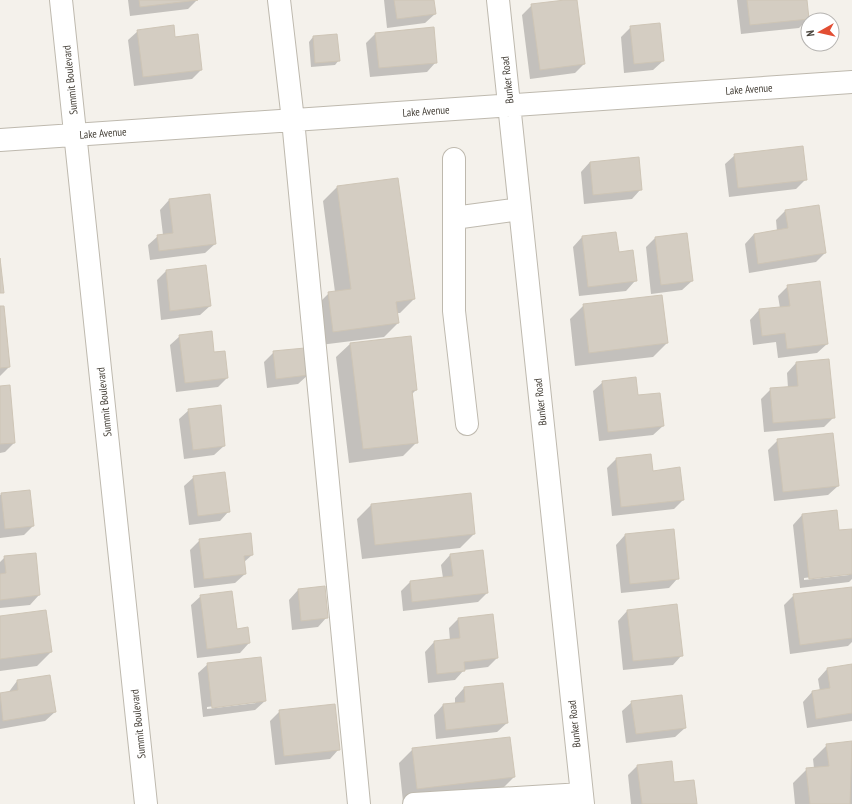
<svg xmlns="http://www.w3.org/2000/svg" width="852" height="804" font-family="'PT Sans Narrow',sans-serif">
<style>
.shadow{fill:#0003;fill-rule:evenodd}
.building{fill:#d4cdc2;stroke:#cec5b6}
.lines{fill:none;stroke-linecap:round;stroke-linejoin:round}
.minor-casing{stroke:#beb9ae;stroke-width:24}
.minor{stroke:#fff;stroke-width:22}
.labels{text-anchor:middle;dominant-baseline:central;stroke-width:3;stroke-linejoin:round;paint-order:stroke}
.street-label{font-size:11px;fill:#47423a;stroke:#fff}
</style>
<rect width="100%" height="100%" fill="#f4f1eb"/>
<path class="shadow" d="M128,0h69l-9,9 -58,7z
M384,0h49l2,14 -10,9 -38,5z
M576,0l8,64 -9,9 -45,6 -8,-64 10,-10z
M737,0h69l2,19 -9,9 -58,6z
M631,27l32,34 -10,9 -29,3 -3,-36z
M138,31l36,7 27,32 -9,9 -58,7 -6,-46z
M376,33l60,29 -9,10 -57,5 -4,-34z
M313,37l26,23 -4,5 -24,2 -2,-25z
M735,155l71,24 -10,10 -67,8 -4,-33z
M590,162l51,27 -9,10 -48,5 -3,-32z
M337,187l77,112 -14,14h-3l1,10 -14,14 -64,8 -5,-38 14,-14 6,-1 -12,-91z
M169,200l46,44 -10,9 -55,7 -2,-15 10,-9 5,-1 -3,-25z
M785,211l40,42 -9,9 -67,11 -4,-29 9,-10 23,-3 -1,-11z
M582,237l36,16 17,28 -9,10 -47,5 -6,-49z
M655,238l37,43 -10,9 -31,4 -5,-47z
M166,271l44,35 -10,9 -39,5 -4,-40z
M788,286l39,58 -10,9 -39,5 -2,-16 -23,3 -3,-25 9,-10 21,-2 -2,-12z
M662,296l5,47 -14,14 -78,9 -5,-47 14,-14z
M0,307l9,60 -9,9z
M180,336l33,17 14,25 -9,9 -42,5 -6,-47z
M350,344l66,46 -5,5 6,47 -14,14 -54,7 -13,-106z
M274,352l34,23 -10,9 -31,4 -3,-26z
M796,363l38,54 -10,10 -60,5 -3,-33 10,-10 17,-1 -1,-15z
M603,382l35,14 25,30 -10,9 -54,6 -6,-50z
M0,387l14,56 -9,9 -5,1z
M189,410l35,36 -10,9 -30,4 -5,-40z
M778,440l60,46 -10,9 -54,6 -6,-51z
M616,459l67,41 -9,9 -62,7 -5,-48z
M194,477l35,34 -9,10 -31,4 -5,-39z
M2,494l31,32 -9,9 -24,3v-43z
M371,505l103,29 -14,14 -98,11 -5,-40z
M802,515l36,17 14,-2v49l-3,3 -49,6 -7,-63zM849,573v2l-45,5v-2z
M625,535l53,43 -9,10 -48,5 -5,-48z
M200,540l52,15 -9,8 2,11 -10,9 -41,5 -4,-38z
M450,555l37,38 -9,9 -75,9 -2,-20 9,-9 33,-4 -2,-13z
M5,557l34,38 -9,10 -30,3v-46z
M298,590l29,27 -9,10 -26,3 -3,-30z
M794,595h58v47l-4,4 -58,8 -6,-49z
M201,596l48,47 -9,10 -43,5 -6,-53z
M627,611l55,44 -9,10 -50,5 -5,-49z
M0,617l51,35 -14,14 -37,5z
M458,619l39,39 -9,9 -24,3 -9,10 -27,3 -3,-31 9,-10 16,-1 -1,-13z
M208,664l57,37 -10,9 -52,7 -5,-44zM256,701v2l-49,6v-2z
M852,665v56l-45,7 -4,-26 9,-10 8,-1 -2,-12 9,-10z
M17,681l38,31 -10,9 -45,8v-35l8,-1z
M464,688l43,35 -10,9 -61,7 -2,-24 9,-10 12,-1v-6z
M632,702l53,26 -10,9 -49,6 -4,-32z
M280,711l59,38 -9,10 -55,6 -5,-44z
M852,742v62h-57l-2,-21 14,-14 7,-1 -1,-9 14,-14z
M413,749l101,28 -14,14 -97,11 -4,-39z
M638,765l35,18 23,21h-65l-3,-29z"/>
<path class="building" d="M139,0h59l-58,7z
M394,0h40l2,14 -39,5z
M565,0h12l8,64 -45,6 -9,-66z
M747,0h60l2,19 -59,6z
M660,23l4,38 -30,3 -4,-38z
M174,25l1,12 23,-3 4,36 -59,7 -6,-47z
M434,27l3,36 -58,5 -4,-35z
M337,34l3,27 -25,2 -2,-27z
M803,146l4,34 -69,8 -4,-34z
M639,157l3,33 -49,5 -3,-33z
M398,178l17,121 -19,3 3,21 -66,9 -5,-40 23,-3 -14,-103z
M210,194l6,50 -57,7 -2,-16 16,-2 -4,-34z
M819,205l7,48 -68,11 -4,-30 34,-6 -3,-18z
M616,232l3,20 14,-2 4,31 -49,6 -6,-51z
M687,233l6,48 -32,4 -6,-48z
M0,258l4,35h-4z
M206,265l5,41 -41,5 -4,-41z
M820,281l8,63 -41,5 -2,-16 -23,3 -3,-27 31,-3 -3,-21z
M662,295l6,48 -79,10 -6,-49z
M0,306h4l6,61 -10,1z
M212,331l2,21 11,-1 3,27 -43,5 -6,-48z
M411,336l6,54 -5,1 6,52 -55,6 -13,-106z
M305,348l4,27 -33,4 -3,-28z
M829,359l6,59 -62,5 -3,-35 28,-2 -2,-24z
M636,377l2,18 22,-2 4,33 -56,6 -6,-51z
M10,385l5,58 -15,1v-58z
M221,405l4,41 -32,4 -5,-41z
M833,433l6,53 -56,6 -6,-53z
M651,454l2,17 27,-4 4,33 -63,7 -5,-49z
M225,472l5,40 -32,4 -5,-40z
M30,490l4,36 -29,3 -4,-36z
M471,493l4,41 -100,11 -4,-41z
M837,510l2,20 13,-1v45l-43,5 -7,-65z
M674,529l5,50 -49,5 -5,-50z
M251,533l2,22 -9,1 2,18 -42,5 -5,-40z
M483,550l5,43 -76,9 -2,-21 43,-5 -3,-22z
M36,553l4,42 -40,5v-26l6,-1 -2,-17z
M325,586l3,32 -27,3 -3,-32z
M852,587v51l-52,7 -7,-51z
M232,591l5,38 11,-2 2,16 -43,6 -7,-54z
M677,604l6,52 -50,5 -6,-51z
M46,610l6,42 -52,7v-43z
M493,614l5,44 -34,4 1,9 -28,3 -3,-33 26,-3 -2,-20z
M261,657l5,44 -54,7 -5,-45z
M852,664v49l-36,6 -4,-28 18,-3 -3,-20z
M50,675l6,37 -53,9 -3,-28 18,-3 -1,-10z
M503,683l5,40 -62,7 -3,-26 22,-2 -1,-15z
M682,695l4,33 -50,6 -5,-33z
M335,704l5,46 -56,6 -5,-46z
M510,737l5,40 -98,12 -5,-41z
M852,741l-2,63h-40l-4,-36 23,-2 -3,-22z
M672,761l2,21 20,-2 3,24h-55l-5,-39z"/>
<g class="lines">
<g class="minor-casing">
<path id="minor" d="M61,0l85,804
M279,0l14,120 66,684
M498,0l85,804
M0,140l852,-58
M454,159v152l13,113
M454,218l66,-9
M414,804l168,-10"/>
</g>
<use href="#minor" class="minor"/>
</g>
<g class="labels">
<g class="street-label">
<text transform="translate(70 80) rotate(-96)">Summit Boulevard</text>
<text transform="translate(507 80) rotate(-96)">Bunker Road</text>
<text transform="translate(749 89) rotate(-4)">Lake Avenue</text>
<text transform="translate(426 111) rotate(-4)">Lake Avenue</text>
<text transform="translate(103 133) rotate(-4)">Lake Avenue</text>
<text transform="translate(104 402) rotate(-96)">Summit Boulevard</text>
<text transform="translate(540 402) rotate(-96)">Bunker Road</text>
<text transform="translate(138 724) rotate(-96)">Summit Boulevard</text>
<text transform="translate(574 724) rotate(-96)">Bunker Road</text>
</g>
</g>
<g transform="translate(820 32) rotate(262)"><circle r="19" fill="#ffffff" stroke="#b5b3b0"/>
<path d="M0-3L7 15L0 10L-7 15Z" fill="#e24e33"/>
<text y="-6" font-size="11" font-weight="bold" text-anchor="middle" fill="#47423a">N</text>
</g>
</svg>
